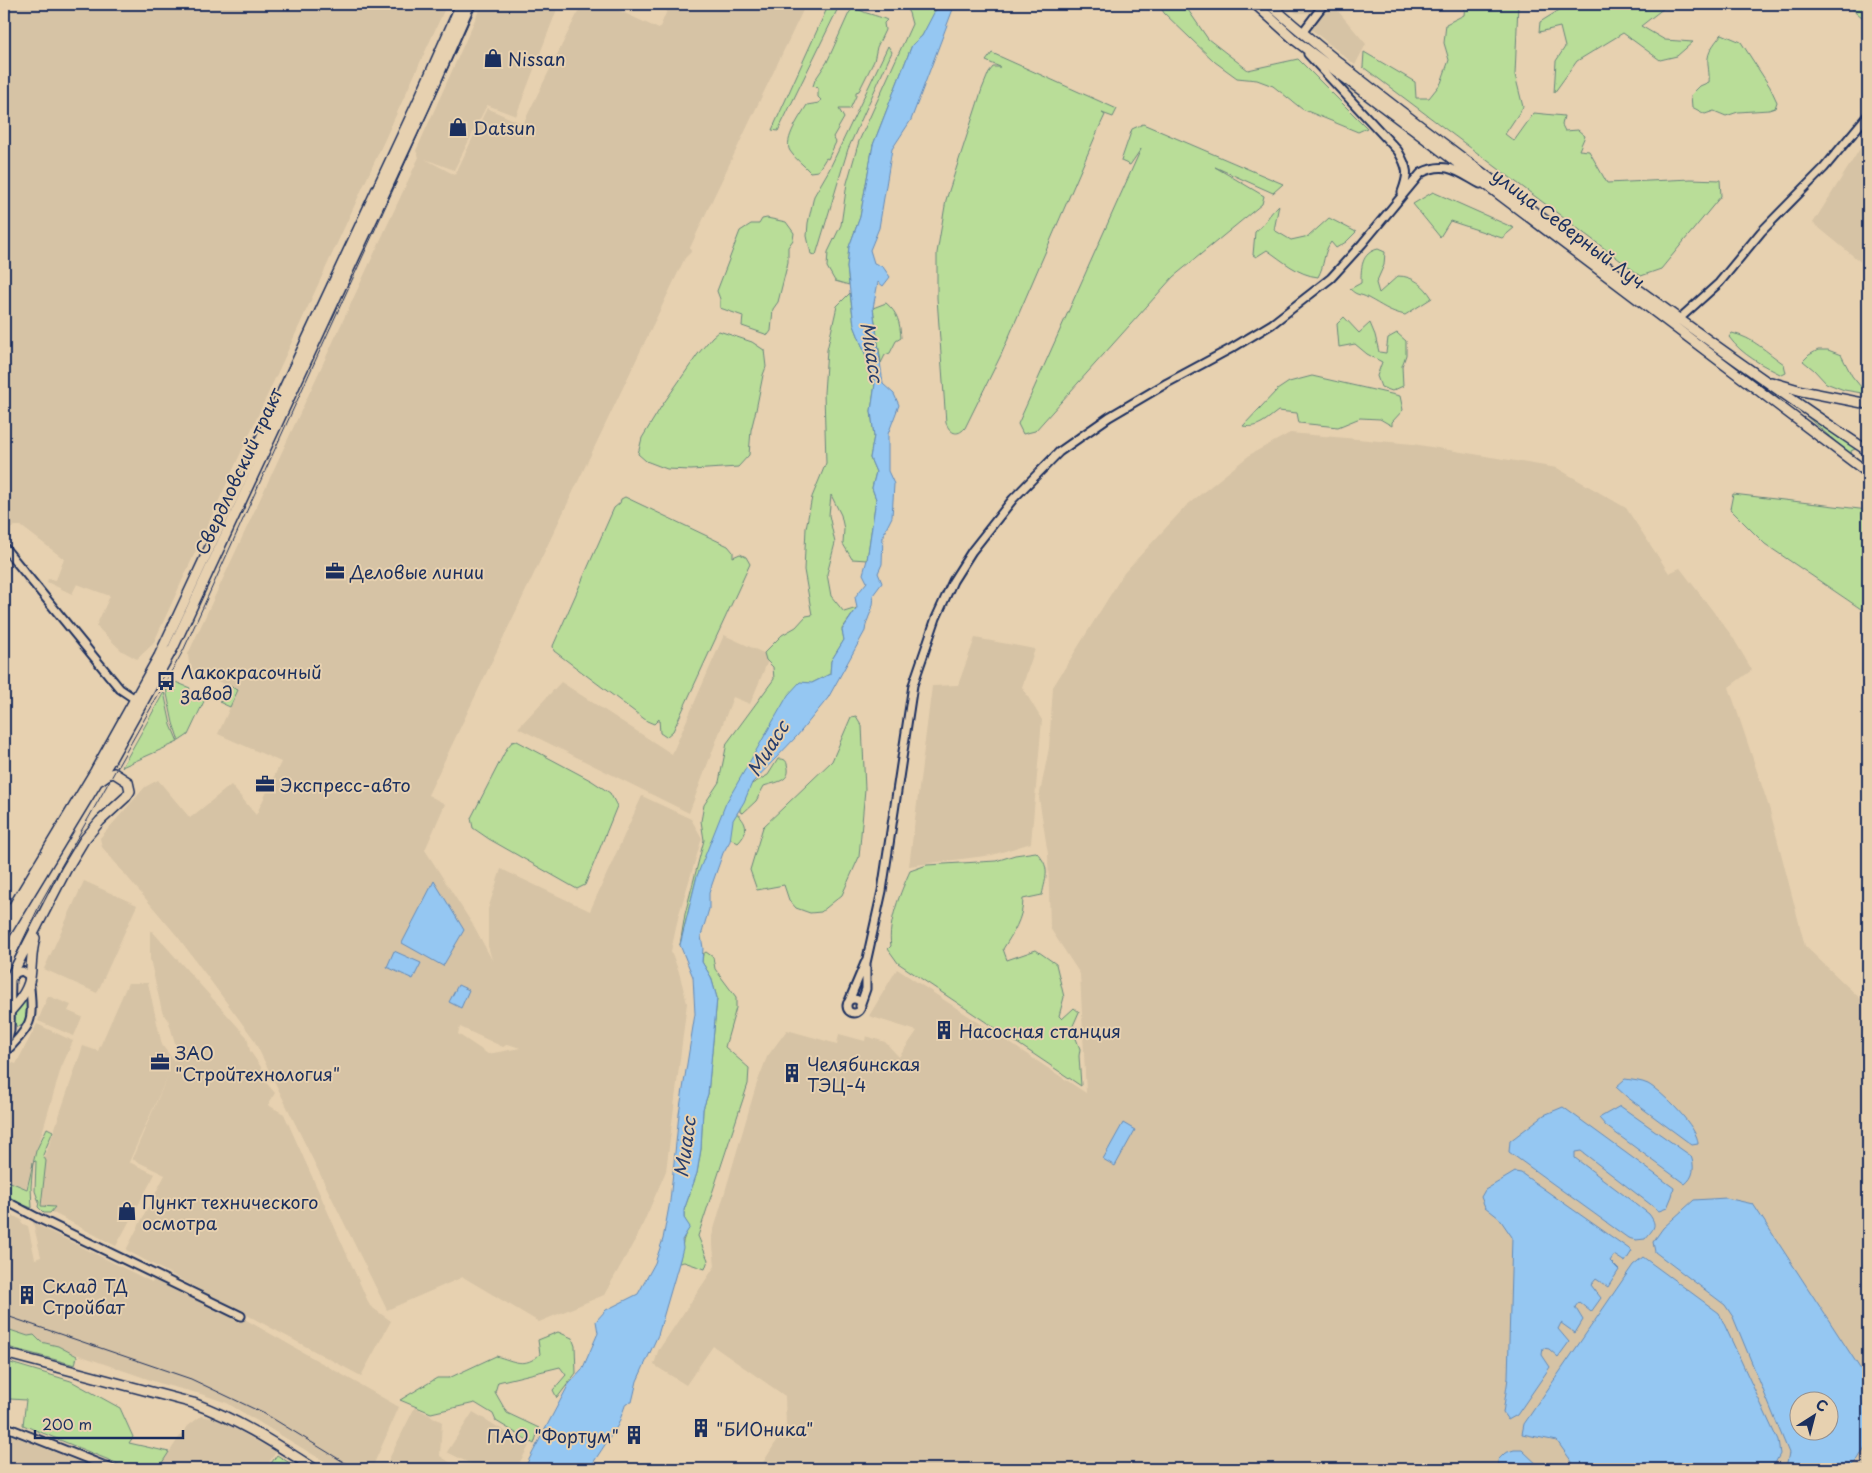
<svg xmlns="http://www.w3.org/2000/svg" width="1872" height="1473" font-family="'Playpen Sans',sans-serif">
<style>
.built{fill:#d6c3a5;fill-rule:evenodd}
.green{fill:#b9dd98;stroke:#6a867b}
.water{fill:#95c7f2;stroke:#648ab7;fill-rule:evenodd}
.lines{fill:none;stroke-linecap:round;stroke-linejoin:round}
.minor-casing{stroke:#1b2f5e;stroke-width:11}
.major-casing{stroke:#1b2f5e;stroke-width:12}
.minor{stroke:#e7d1b0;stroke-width:7}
.major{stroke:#e7d1b0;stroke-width:9}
.tram{stroke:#1b2f5e;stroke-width:1}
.rail{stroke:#1b2f5e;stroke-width:1}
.labels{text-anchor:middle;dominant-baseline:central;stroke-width:4;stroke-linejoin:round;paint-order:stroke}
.poi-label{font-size:18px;fill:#1b2f5e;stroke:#e7d1b0;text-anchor:start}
.street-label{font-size:18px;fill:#1b2f5e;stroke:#e7d1b0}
.water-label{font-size:19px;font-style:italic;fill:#273e6d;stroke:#e7d1b0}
</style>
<rect width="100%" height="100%" fill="#e7d1b0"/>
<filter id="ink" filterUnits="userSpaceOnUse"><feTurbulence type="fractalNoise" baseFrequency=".02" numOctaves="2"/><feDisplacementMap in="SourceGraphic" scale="10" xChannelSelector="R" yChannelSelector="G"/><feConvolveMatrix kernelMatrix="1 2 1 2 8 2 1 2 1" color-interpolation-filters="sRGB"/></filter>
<g filter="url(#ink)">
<path class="built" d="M4,4h443l-294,640 -16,15 -15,-8 -26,-25 14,-30 -33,-12 -5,10 -25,-12 1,-3 8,1 8,-21 -43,-33h-6l-5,3 -6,-7z
M482,4h77l-43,112 -29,-11 -33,65 -29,-11 30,16 32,-67 36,16 59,-120h23l54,25 11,-25h136l-99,207 -17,37 1,4 -6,6 -257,537 17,9 -20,46 50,78 17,32 -4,-14v-37l13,-40 89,42 52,-115 49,23 11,19 -23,76 -8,37 8,21 8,31 -21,168 -27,62 -35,62 -65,27 -76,-45 -76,33 -134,-272 -75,-101 -76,-90 -2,-9 45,-51 13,-7 32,38 41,-33 25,30 25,-53 -63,-28 20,-44 -44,-19 -5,-8 -1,-9 231,-497 -3,-6zM460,1027l43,20 5,-3 12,4 -32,6 -30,-20z
M1287,4h31l-5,9h-17z
M1328,4h4l34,40 -11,21 -43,-35v-8z
M1868,136v132l-55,-45z
M1290,433l123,11 144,24 69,40 43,65 11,-5 52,68 20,34 -23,17 40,120 36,139 63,60v463h-1109l27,-43 -1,-30 -72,-50 -27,39 -32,-20 4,-14 57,-85 -3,-30 44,-150 11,-29 20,-27 50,14 2,-10 26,7 1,-5 19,6 14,15 18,-26 -48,-15 28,-47 189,124 -6,-119 -30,-46 -2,-74 -9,-56 10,-50 4,-61 71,-114 62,-67 65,-52zM1800,1400h30v30h-30z
M724,635l46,21 -20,48 -17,-7 -44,116 -171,-85 43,-46 111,72z
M975,638l60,11 -13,38 20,33 -11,123 -39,12 -83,11 23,-180 26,-1z
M84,881l53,24 -40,88 -53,-24z
M152,931l95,106 3,14 11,16 2,12 12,14 -7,12 16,9 86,192 21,15 -30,55 -235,-126 39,-75 -33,-16 37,-86 -40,89 26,12 -39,72 -74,-39 1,-44 40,-117 15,5 30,-68h20l14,62 12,16 3,-4h2l-11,-38 -2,-1 -4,-7 -12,-52v-27z
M48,996l23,9 -3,6 14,6 -8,19 -36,-15z
M37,1024l36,17 -12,27 -35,120 -22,-8v-118l2,-2 10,4z
M4,1211l18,9 -1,3 7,3 7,33 6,-2 -8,-35 10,6 109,54 3,-6 44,19 49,26 151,86 -27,61 1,1h-36l-110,-66 -26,-9 -39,-10 -158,-55z
M415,1407l27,15 -2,34 20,13h-76z
M473,1412l56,34 -13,23h-35l-34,-17z
M201,1416l17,3 58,33 -11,17h-107l20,-30 10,-13z
M4,1432l92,37h-92z"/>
<path class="green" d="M829,4h11l-62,127 -6,-1z
M904,4h26l8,3 -16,29 -10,9 -39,100 -13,72 -11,30 -2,20 2,18 -14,-4 -8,-14 1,-15 13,-27 6,-42 12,-42 53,-117 -3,-11z
M1159,4h25l24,35 40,31 50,-11 69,69 -9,4 -56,-23 -29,-23 -16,-6 -20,-2 -22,-16 -51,-49z
M1465,4h53l-3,71 8,32 -18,27 9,7 20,-28 30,3 -2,9 3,6 13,-1 7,6 -6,14 10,1 18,32 84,-4 29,1 1,16 -60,73 -20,7 -278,-209 1,-15 51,30 1,16h13l12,-15 8,-23 -5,-17 2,-19 18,-9z
M1569,4h100l-28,22 24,14 28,2 -16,14 -17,4 -37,-27 -46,28 -23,32 2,-32 9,-14 -5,-20 -21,5 1,-10z
M1846,4h22v18z
M853,8c7,1 11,5 17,6 6,2 11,3 17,6l-3,3 1,7 -8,17 -3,14 -15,30 -3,1v4l-6,13h-11l5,9 -11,19 3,5 -8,17 -2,-1 -8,13 -8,1c-6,-7 -15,-13 -20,-21 -7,-11 11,-36 17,-46l12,-2 2,-3 -3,-3v-9l-5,-2 2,-6 12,-18 22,-49z
M1722,34l19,8 29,45 7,15 -2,6 -6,2 -31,2 -12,4 -12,-5 -9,3 -13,-7 -1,-12 9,-9 9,-4c1,-6 -2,-20 -1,-24 1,-9 9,-18 14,-24z
M888,46l4,6 -44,97 -32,106 -5,-1 -4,-18 1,-13 6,-27 15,-26z
M992,53l125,56 -4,8 -11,-4 3,2 -7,15 -97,225 -36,73c-8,9 -15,5 -19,-5l-9,-125v-45l9,-53 36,-111 7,-17 4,-5h7l-14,-6z
M1143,124l140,60 -10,9 -58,-26 49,29 -2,8 -89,73 -138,154 -12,3 -5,-10 123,-275 -11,16 -9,-4 11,-32z
M1433,192l81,36 -12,10 -52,-17 -10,16 -27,-33z
M1279,205l-5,25 17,10 18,-4 20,-18 27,14 -10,10 -10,6 -5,-6c-8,10 -6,23 -13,35 -20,-2 -35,-16 -51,-27l-11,7 -3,-2 2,-23c10,-8 14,-18 24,-27z
M767,218l19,4 8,11 -1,7 -5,7v15l-10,40 -5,7 -2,22 -3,4 -26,-9 1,-10 -23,-8v-9l-3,-8 23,-60 11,-7h8l3,-5z
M1378,249l7,3 -1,13 -8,18 3,10 19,-17c15,0 26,9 34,22l-27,17c-17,-4 -22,-9 -37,-17 -8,-5 -10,-1 -18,-9l11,-6c0,-15 0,-30 17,-34z
M850,293l4,32 14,36 7,23 -4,27 3,25 -4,22 6,14 -4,16 4,11 -9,61 -15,-1 -9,-15 1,-15 -3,-14 -10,-20 -2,20 6,28 -8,31 4,22 13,16 13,-4 -15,21 2,11 -13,21 -1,13 -18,9 -86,121c14,12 29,22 12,39l-12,-7 -29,40 -17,69 5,-31 19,-74 -3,-19 3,-16 15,-23 8,-39 47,-64 -1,-12 -7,-7 -2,-7 18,-18 14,-8 10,-11 6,-1 -8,-45 2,-42 6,-31 14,-34 -2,-70 3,-43 10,-44z
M886,303c12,10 14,20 15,35l-5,3 -6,12 -5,2 -4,8 -8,-55z
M1344,317l15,16 11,-10 5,12 4,17 7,1 2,-15 9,-5 9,8v14l-4,11 1,20 -11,5 -11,-4 -4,-11 5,-14 -15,-8 -12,-10 -16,3 -2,-23z
M719,331l33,11 12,8 2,17 -3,8 -7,35 -5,20 -2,25 -11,12 -47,3 -24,-1 -21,-8 -8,-7 4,-16 19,-31 37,-53 14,-17z
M1732,333c22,5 34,19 52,31l2,9 -4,2c-20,-10 -40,-20 -53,-38z
M1818,350h10l13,5 11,21 9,11 7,-14v21l-24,-4 -18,-7 -12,-13 -11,-9 6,-6z
M1312,376l88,20 3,14 -11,12v4l-12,-7 -20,-1 -22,9 -39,-4 -2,-10 -19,-2c-11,8 -20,18 -35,15l34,-36 12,-8z
M1805,415l52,33 -6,3 1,5z
M1733,494l135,16v94l-7,5 -96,-65 -35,-35z
M625,497l103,49 5,6v5l7,-3 6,3 4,7 -77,167 -7,6 -6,-4 -1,-14 -5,5 -7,-3 -93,-70 -1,-5 61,-138 6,-5 1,-4z
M173,681l17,7 -4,8 10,4 3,-6 7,3 -18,38 -9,6 -6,-18 -7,-34 2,1z
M227,685l11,5 -8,17 -11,-5 6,-2 -2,-6z
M164,692l7,33 7,17 -56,25z
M856,716l6,10 3,63 -6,68 -17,38 -21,17 -11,1 -14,-5 -7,-8 -5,-15 -27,5 -7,-20 13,-43 69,-66 19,-44z
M517,741l75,40 18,12 7,13 -32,79 -8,4 -88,-50 -16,-11 -2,-10 36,-70 5,-6z
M778,759c5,0 8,0 9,5 6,18 -12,18 -23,22l-8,15 -13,12 -3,-1v-9l8,-17 20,-11z
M1036,852c15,15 10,24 6,43l-19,4c0,20 -10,34 -20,50l4,11 29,-10 20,14 8,33 -5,19 3,3 12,-11 5,4 -7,16 8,21 -1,7 2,30 -183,-123 -10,-14 3,-3c-4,-22 10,-55 19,-75l17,-6 69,-4 19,-6z
M706,952l7,5 2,12 21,28v11l-11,39 24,21 -1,16 -50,152 10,24 -3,9 -21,-7 -5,1c4,-16 2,-22 10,-36l-5,-9v-8l13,-37 4,-24 2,-40 5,-15 9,-96 -6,-21 -9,-15 1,-8z
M27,997c-1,11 2,26 -10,30 -8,-11 3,-21 10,-30z
M47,1128l6,3 -10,24 3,6 -5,45 14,1 -5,6h-6l-6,-6 1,-5 -4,-11 1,-30 -3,1 -2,25 1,21 -14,-5 -13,-8 3,-14 19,8 9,-38z
M4,1328l24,8 6,-1 7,7 17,4 19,10 -2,9 -71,-19z
M558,1332l14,6 3,8 1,27 -19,25 -4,-8 13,-15 -6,-8 -62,15 -3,10 12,21 32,15 -5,16 -38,-23 -3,-7 -18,-11 -44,10 -31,-13 37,-22h12l47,-22c18,5 29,13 44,-2l-2,-14z
M4,1361l67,20 49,27 13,29 -4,6 40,9 -11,17h-27l-108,-44 3,-25 -16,-1 -6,5z
M277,1455l19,12 2,2h-31z"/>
<path class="water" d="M930,4h33l-5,5h-5l-42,111 -19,29 -13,79 -9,22 4,13 9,4 7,10 -7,9 -5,-4 -5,26 10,76 11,10 5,11 -11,29v37l6,13 -2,33 -9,18 -1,29 -4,9 4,10 -9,12c3,12 -7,23 -8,36l-37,67 -31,38 -45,47 -8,19 -11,18 -3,21 -7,12 -14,40v16l-8,27 2,12 -1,14 9,15 6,21 -9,96 -5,15 -2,40 -4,24 -13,37v8l6,9 -8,13 1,8 -4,15 -21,72 -21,46 -5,21 -6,1 -8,22 -29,44h-65l45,-85 13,-14 16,-37 -2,-12 10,-11 32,-16 17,-31 8,-24 7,-38 9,-87 16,-100 -2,-37 -13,-32 17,-69 29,-73 62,-108 12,-13 12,1 18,-9 1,-13 13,-21 -2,-10 15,-22 -2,-11 12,-15 -4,-8 4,-14 9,-61 -4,-11 4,-16 -6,-14 4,-22 -3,-25 4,-27 -7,-23 -14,-36 -7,-58 2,-20 11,-30 13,-72 39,-100 10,-9 15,-29z
M434,881l30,49 -21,36 -41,-23z
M394,951l27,12 -8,16 -26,-12z
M458,985l11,5 -8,18 -12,-6z
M1625,1079c7,1 17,2 23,5 14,8 51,44 50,60l-6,1 -65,-48 -11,-10z
M1620,1106l71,50c4,11 3,21 -6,28l-79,-58 -7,-8z
M1563,1107l111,81 -2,8 -5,12 -8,3 -78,-60 -6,1v6l74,56c9,12 5,14 -4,25l-9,1 -8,-2 -119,-86 1,-11 34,-26z
M1123,1123l12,7 -20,36 -12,-7z
M1515,1172l6,1 111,78 -7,11 -11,-7 -4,6 9,9 -11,17 -12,-8 -5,6 10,13 -10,14 -12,-10 -4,5 8,13 -8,13 -14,-10 -3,6 11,13 -11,15 -9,-8 -6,-1 -1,7 8,12 -33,48 -9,5 -5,-7 5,-35 4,-141 -13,-19 -14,-11 -4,-10 4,-7z
M1726,1198l27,6 114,175 1,63 -10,17 -10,10h-59l-3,-2 3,-14 -56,-136 -8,-12 -70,-53 -2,-10 10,-14 31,-28zM1800,1400h30v30h-30z
M1643,1257l76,56 59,128 2,13 -8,15h-195l-20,-28 -35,-7 2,-10 109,-159z
M1514,1450h8l20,19h-24c-5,-7 -12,-3 -18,0l-2,-9 7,-7z"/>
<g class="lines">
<g class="minor-casing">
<path id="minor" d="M1302,33l22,-29
M1308,54l90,97c10,17 11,23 4,41
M1678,320l41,-37 42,-51 63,-64 44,-53
M4,547l116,142 15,10
M847 1006a7 7 0 1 1 14 0a7 7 0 1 1-14 0Z
M849,1001l16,-38
M860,1006l6,-17v-26l16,-72 31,-206 23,-67 17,-37 19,-30 41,-52 46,-47 50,-35 58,-34 65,-35 40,-24 59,-46 31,-34 59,-71c25,-13 37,-1 59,11
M4,1053c8,-7 24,-24 26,-34 3,-10 0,-30 -1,-40l-1,-4 -6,-4 -6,2 -5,6 -1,51 -6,23
M4,1200l32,17 205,99
M4,1426l109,43"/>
</g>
<g class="major-casing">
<path id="major" d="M1255,4l41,37 572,432
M1269,4c80,70 167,134 252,198 114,86 228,170 347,249
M1771,382l31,9 66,13
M4,922l91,-151 64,-115 259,-555 43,-97
M4,936l106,-175 63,-113 253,-544 44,-100
M4,990l62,-120 18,-30 16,-19 26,-24 4,-6 -2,-9 -14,-9 -7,2 -7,5
M4,1018c10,-11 23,-24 26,-40 2,-14 1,-26 5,-40
M4,1353l189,50c46,17 81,40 122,66"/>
</g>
<use href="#minor" class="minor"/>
<use href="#major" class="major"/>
<path class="tram" d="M4,980l37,-78 142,-251 190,-417 104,-230"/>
<path class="rail" d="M4,1315l187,64 76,36 88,54"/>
</g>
</g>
<defs>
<g id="shop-bare" transform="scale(1.5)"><path d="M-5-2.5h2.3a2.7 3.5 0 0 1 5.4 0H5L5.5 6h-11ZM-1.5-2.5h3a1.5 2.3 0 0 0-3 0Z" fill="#1b2f5e" stroke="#e7d1b0" stroke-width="2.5" paint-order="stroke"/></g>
<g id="office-bare" transform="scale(1.5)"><path d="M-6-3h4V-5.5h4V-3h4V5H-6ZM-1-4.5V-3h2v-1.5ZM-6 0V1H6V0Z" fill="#1b2f5e" stroke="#e7d1b0" stroke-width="2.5" paint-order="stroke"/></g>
<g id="bus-bare" transform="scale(1.5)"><path d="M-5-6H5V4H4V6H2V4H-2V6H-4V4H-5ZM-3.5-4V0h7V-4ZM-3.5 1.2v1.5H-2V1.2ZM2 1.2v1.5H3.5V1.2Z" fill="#1b2f5e" stroke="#e7d1b0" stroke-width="2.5" paint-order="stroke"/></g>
<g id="building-bare" transform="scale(1.5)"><path d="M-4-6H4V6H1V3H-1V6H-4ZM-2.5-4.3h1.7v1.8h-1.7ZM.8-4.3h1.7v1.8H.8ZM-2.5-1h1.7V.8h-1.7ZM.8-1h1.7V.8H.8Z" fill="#1b2f5e" stroke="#e7d1b0" stroke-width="2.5" paint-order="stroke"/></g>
</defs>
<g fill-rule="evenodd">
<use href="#shop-bare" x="493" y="58"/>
<use href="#shop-bare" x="458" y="127"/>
<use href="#office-bare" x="335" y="571"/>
<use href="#bus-bare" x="166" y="681"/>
<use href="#office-bare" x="265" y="784"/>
<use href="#building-bare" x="944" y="1030"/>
<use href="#office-bare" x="160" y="1062"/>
<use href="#building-bare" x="792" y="1073"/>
<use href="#shop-bare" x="127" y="1211"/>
<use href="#building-bare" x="27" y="1295"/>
<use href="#building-bare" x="701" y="1428"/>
<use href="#building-bare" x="634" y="1435"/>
</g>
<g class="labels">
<g class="poi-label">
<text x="508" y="58">Nissan</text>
<text x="473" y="127">Datsun</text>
<text x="350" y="571">Деловые линии</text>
<text x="181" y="671">Лакокрасочный<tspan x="181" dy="21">завод</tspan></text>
<text x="280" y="784">Экспресс-авто</text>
<text x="959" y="1030">Насосная станция</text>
<text x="175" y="1052">ЗАО<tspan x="175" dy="21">"Стройтехнология"</tspan></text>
<text x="807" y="1063">Челябинская<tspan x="807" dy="21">ТЭЦ-4</tspan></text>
<text x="142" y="1201">Пункт технического<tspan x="142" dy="21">осмотра</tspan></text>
<text x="42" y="1285">Склад ТД<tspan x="42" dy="21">Стройбат</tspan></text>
<text x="716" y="1428">"БИОника"</text>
<text x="619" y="1435" text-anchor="end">ПАО "Фортум"</text>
</g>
<g class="street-label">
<text transform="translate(1569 228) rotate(37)">улица Северный Луч</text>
<text transform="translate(238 471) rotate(-65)">Свердловский тракт</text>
</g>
<g class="water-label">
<text transform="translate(873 352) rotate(81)">Миасс</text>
<text transform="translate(767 748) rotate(-58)">Миасс</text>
<text transform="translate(684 1147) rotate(-82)">Миасс</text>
</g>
</g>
<rect width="1872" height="1473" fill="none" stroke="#e7d1b0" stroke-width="20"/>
<rect x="10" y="10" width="1852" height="1453" fill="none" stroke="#1b2f5e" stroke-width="2" filter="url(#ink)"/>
<g transform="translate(1814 1416) rotate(36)"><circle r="24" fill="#e7d1b0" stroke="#95908f"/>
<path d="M0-4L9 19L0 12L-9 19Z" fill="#1b2f5e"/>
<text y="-8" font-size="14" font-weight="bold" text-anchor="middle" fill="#1b2f5e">С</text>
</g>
<path d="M35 1430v8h148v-8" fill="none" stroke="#1b2f5e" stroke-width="2.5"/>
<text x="42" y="1430" font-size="15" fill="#1b2f5e" stroke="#e7d1b0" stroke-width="4" paint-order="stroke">200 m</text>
</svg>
